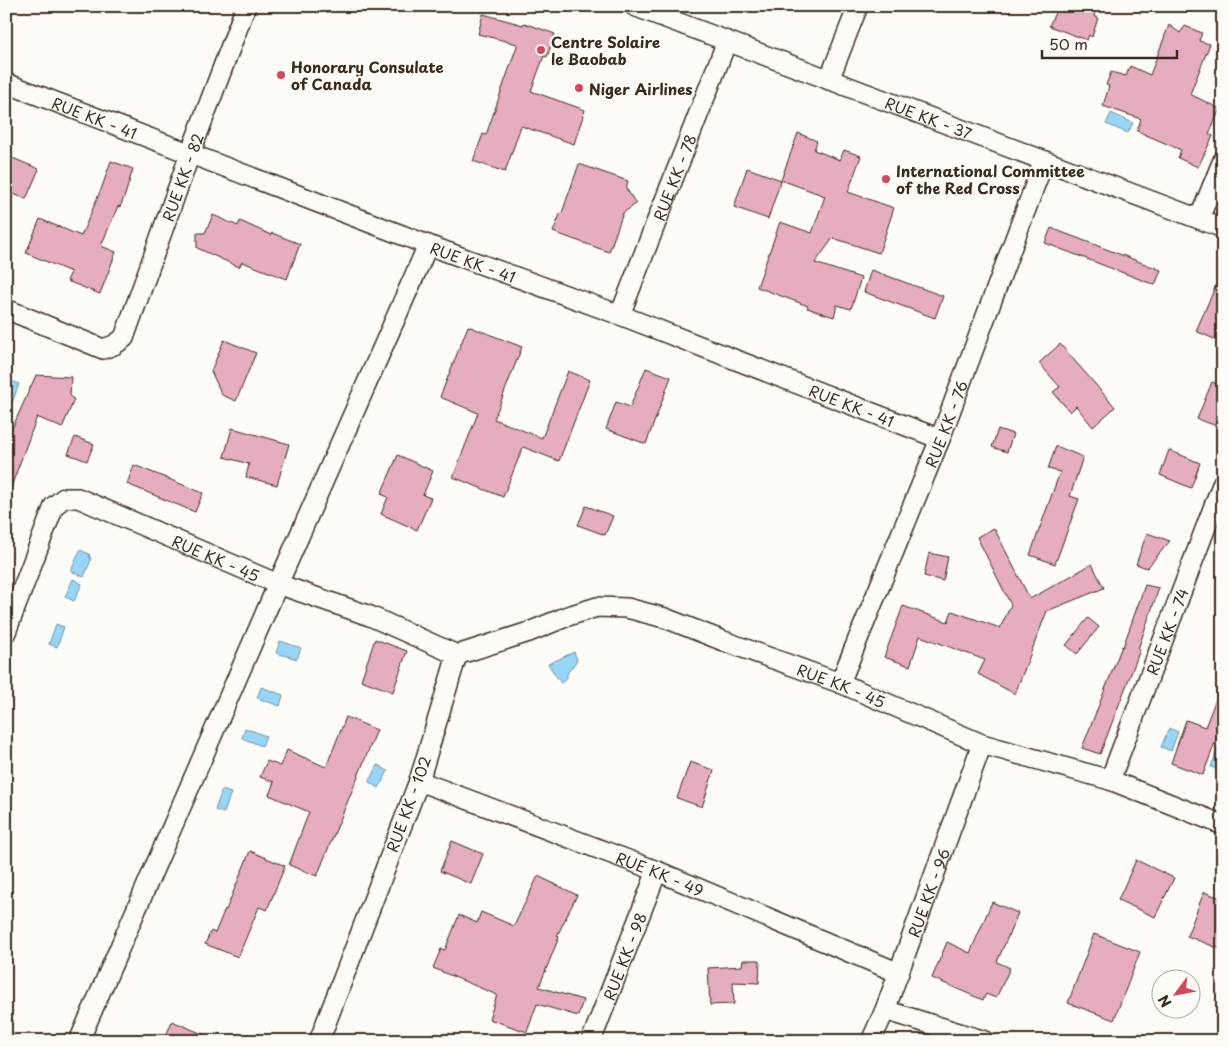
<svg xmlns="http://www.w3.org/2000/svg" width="1229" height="1047" font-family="'Playpen Sans',sans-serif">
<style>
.water{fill:#98d6f9;stroke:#7391a1}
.building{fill:#e6adc0;stroke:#3b2a1e}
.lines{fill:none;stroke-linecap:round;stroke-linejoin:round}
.minor-casing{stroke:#3b2a1e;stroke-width:22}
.minor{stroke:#fdfcf7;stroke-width:19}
.poi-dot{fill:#d1495b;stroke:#fdfcf7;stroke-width:2}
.labels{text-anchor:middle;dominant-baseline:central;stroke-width:4.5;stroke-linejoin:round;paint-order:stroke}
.poi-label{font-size:15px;font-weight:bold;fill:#3b2a1e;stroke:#fdfcf7;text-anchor:start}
.street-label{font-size:15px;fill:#3b2a1e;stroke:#fdfcf7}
</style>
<rect width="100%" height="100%" fill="#fdfcf7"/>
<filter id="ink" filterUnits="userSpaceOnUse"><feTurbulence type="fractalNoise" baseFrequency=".02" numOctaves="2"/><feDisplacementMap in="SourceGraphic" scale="10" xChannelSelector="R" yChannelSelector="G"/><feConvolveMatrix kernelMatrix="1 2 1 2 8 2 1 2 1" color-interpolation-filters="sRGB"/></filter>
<g filter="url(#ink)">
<path class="water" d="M1111,113l22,10 -5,10 -22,-9z
M11,381l8,3 -8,22 -5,-2v-10z
M80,550l9,4 2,6 -7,17 -13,-6z
M73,579l9,5 -8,17 -9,-4z
M56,624l8,3 -7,20 -8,-3z
M280,641l21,7 -4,11 -21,-6z
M574,652l3,8 -10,14v4l-6,5 -13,-19z
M261,687l22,8 -3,11 -23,-8z
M245,728l21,8 -4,10 -20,-8z
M1169,728l9,4 -7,19 -10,-4z
M1219,745l4,1 -1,25 -11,-4z
M378,765l10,6 -9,17 -10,-6z
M222,790l9,3 -7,20 -9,-3z"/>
<path class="building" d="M1058,6h40l-4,10 4,2 -6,19 -3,-2 -2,5 -38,-14z
M483,14l40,11 1,-2 31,11 -8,23 -3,-1 -13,35 54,19 -11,34 -53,-18 -16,46 -32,-11 10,-27 3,1 31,-89v-2l-39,-10z
M1169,25l11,8 5,-7 17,7 -3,8 11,3 -20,50 30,15 -11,25 4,2 -15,31 -20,-9 3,-8 -44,-19 4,-12 -38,-13 6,-20 -3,-1 5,-13 15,4 4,-10 20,9z
M798,133l19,8 -3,9 26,10 4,-10 17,6 -13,36 46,16 -15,45 -46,-15 -18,25 46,15 -10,31 -14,-4 -3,12 -27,-9 1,-2 -51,-19 23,-65 32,11 13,-37 -44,-16z
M10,157l29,12 -13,30 -20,-8v-24z
M111,161l22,8 -8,26 -5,12 -2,-1 -17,40 15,6 -16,42 -33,-13 4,-9 -45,-19 14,-34 41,17 21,-49z
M579,164l49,17 -2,7 10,16 -13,9 -14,39 -56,-20 8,-20 1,1z
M747,168l34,12 -13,39 -34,-12z
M213,215l25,11 2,-5 31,14 1,-2 28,11 -13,35 -45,-17 -3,5 -42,-19v-15h8z
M1051,228l110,42 -6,15 -110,-42z
M1223,269v74l-27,-12z
M871,270l72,26 -8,22 -71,-26z
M468,326l54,21 -28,72 48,19 26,-67 22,9 -31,81 -36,-14 -20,50 -50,-20 25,-64 -38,-16z
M224,340l32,13 -20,48 -14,-6 -11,-24z
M1060,344l55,63 -22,20 -17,-21 -6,6 -17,-20 7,-5 -21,-24z
M646,368l25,9 -25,67 -40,-15 10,-27 14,5z
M36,375l35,2 -1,18 4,5 -12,28 -25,-11 -29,78h-2v-53z
M1212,382l11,4v33l-3,8 -23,-8z
M232,428l57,16 -12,41 -31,-8 3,-13 -25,-7z
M998,429l15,5 -6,18 -15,-5z
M75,437l19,7 -7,17 -19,-7z
M1056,446l27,11 -13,39 9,3 -24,65 -25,-9 30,-83 -12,-3z
M1169,450l31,13 -9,25 -31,-13z
M398,455l35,16 -10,24 8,3 -14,32 -36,-16 7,-17 -7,-3z
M134,465l69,28 -8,19 -68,-28z
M586,506l27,10 -8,19 -27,-10z
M994,528l36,71 62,-35 12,24 -57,23 -32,83 -37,-20 7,-14 -65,-24 -10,30 -26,-9 19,-51 45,16 4,-11 48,17 11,-23 -34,-68z
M1147,533l23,8 -23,27 -11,-4z
M929,553l19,4 -5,24 -19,-5z
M1145,585l14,3 -21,61 2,1 -40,104 -18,-6 40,-102 1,1z
M1088,618l11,9 -22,27 -11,-9z
M375,639l32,12 -14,41 -32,-12z
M1222,684l1,49 -4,-1 -16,43 -32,-12 15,-43 19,7z
M346,717l31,13 -60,146 -28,-11 20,-53 -40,-17 5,-13 -14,-5 7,-16 13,5 7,-16 39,17z
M690,762l24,8 -12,37 -25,-9z
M452,841l31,13 -12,30 -31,-13z
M250,851l35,15 -18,44 -8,-3 -21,50 -33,-13 6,-13 4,2 10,-24 1,1z
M1136,860l38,18 -19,39 -37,-17z
M538,876l39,19 -20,41 2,1 -20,50 44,13 -5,16 -41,-12 -10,28 -38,-13 8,-24 -64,-27 8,-19 4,1 14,-35 18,8 4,-11 33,14z
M1204,892l19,7v51l-36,-14z
M992,902l26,11 -21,49 13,6 -14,30 -10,-4 -3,6 -51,-22 15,-36 23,11z
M1094,934l46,18 -26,68 -46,-17z
M743,960h17l-1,23 -26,-1 1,22 -24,1 -2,-37 34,-2z
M172,1021l47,20h-55z"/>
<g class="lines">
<g class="minor-casing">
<g id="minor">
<path id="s1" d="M634,6l589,222"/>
<path d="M829,80l29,-74"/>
<path id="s2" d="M6,83l422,162 192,70 320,124"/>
<path d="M1199,219l24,-59"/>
<path id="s3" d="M6,309l97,40 11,-4 10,-7 66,-184 56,-148"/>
<path id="s4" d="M620,315l107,-274"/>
<path id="s5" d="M6,632l48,-126 10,-8h14l200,86 92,32 87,39 -38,126 -100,260"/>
<path id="s6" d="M457,655l72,-23 39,-16 29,-9 30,1 38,10 56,22 119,43 142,61 128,36 113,45"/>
<path id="s7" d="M840,683l100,-244 104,-278"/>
<path id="s8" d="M1110,780l113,-298"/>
<path id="s9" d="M419,781l238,90 242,102"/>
<path d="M885,1010l100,31"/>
<path d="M79,1041l199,-457 150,-339"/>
<path id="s10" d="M591,1041l66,-170"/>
<path id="s11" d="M871,1041l14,-31 97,-266"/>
</g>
</g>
<use href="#minor" class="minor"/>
</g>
</g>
<g class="poi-dot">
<circle cx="541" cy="50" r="5"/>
<circle cx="281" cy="75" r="5"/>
<circle cx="579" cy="88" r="5"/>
<circle cx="886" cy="179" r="5"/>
</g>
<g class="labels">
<g class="poi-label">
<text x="551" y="41">Centre Solaire<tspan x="551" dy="17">le Baobab</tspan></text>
<text x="291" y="66">Honorary Consulate<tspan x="291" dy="17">of Canada</tspan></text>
<text x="589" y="88">Niger Airlines</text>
<text x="896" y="170">International Committee<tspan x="896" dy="17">of the Red Cross</tspan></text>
</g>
<g class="street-label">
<text stroke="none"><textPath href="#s2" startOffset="95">RUE KK - 41</textPath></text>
<text stroke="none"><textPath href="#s1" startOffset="315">RUE KK - 37</textPath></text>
<text stroke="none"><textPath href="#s3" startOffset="300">RUE KK - 82</textPath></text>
<text stroke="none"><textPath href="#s4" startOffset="148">RUE KK - 78</textPath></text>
<text stroke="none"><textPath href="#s2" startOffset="500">RUE KK - 41</textPath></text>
<text stroke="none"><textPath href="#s2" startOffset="905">RUE KK - 41</textPath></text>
<text stroke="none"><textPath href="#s7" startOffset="280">RUE KK - 76</textPath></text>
<text stroke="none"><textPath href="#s5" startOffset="312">RUE KK - 45</textPath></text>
<text stroke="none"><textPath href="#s8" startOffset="159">RUE KK - 74</textPath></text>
<text stroke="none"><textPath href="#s6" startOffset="406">RUE KK - 45</textPath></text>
<text transform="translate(408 804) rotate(-70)">RUE KK - 102</text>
<text stroke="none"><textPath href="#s9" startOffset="258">RUE KK - 49</textPath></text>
<text stroke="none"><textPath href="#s11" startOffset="159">RUE KK - 96</textPath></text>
<text stroke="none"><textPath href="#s10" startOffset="91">RUE KK - 98</textPath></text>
</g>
</g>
<rect width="1229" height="1047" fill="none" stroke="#fdfcf7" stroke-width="25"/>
<rect x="12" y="12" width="1204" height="1022" fill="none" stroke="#3b2a1e" stroke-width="2" filter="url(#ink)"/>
<g transform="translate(1176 994) rotate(238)"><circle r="24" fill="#fdfcf7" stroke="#afa8a0"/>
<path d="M0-4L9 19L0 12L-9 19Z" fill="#d1495b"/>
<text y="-8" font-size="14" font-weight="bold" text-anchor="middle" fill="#3b2a1e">N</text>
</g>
<path d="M1042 50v8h135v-8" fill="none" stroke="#3b2a1e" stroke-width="2.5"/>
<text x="1049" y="50" font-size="15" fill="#3b2a1e" stroke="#fdfcf7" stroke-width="4" paint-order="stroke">50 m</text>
</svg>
